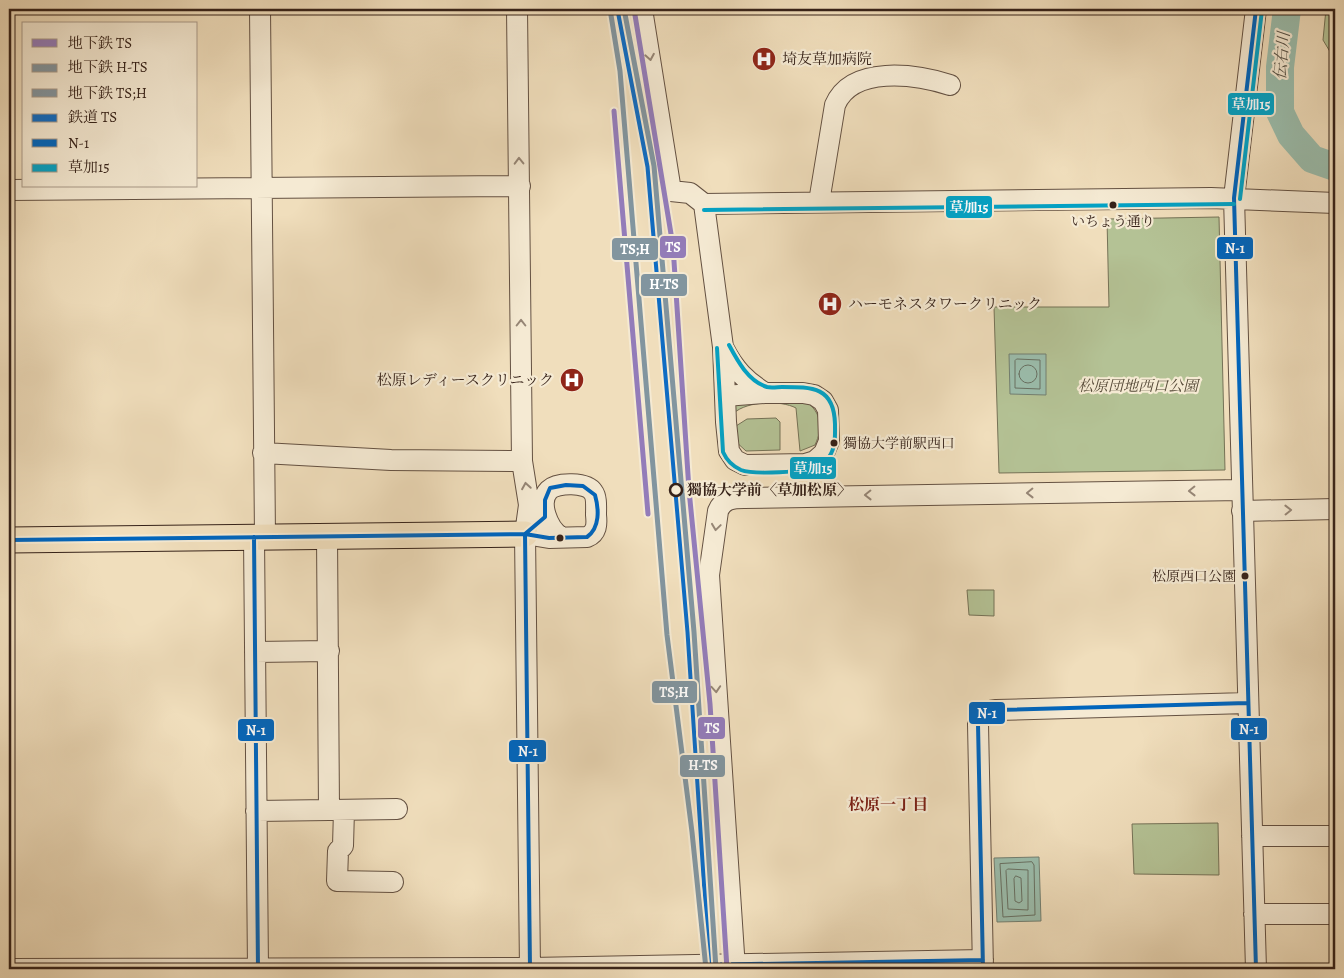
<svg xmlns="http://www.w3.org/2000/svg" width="1344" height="978" font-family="Alegreya,'Noto Serif JP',serif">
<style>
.green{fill:#b4c295;stroke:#757257}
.water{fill:#9bbdac;stroke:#737f71}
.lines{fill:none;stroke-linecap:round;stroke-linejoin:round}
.shore{stroke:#687062;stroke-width:1}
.river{stroke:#9bbdac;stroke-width:28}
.minor-casing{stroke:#645142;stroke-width:22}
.major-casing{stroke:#362219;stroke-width:27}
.minor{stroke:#f5ead3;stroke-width:20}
.major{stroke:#f0debc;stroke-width:25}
.bus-1-casing{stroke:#f5ead3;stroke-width:8}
.bus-2-casing{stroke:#f5ead3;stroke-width:8}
.bus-1{stroke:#0065bd;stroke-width:4}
.bus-2{stroke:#03a2c5;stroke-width:4}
.rail-1-casing{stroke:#f5ead3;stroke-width:9}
.rail-1{stroke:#0f6cc3;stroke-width:5}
.metro-1-casing{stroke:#f5ead3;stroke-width:9}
.metro-2-casing{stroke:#f5ead3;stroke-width:9}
.metro-3-casing{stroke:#f5ead3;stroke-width:9}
.metro-1{stroke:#937cb9;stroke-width:5}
.metro-2{stroke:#82959f;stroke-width:5}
.metro-3{stroke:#82959f;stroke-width:5}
.oneway{stroke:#968676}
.bus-dot{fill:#362219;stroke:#f5ead3;stroke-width:2}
.stop-dot{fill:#f5ead3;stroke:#362219;stroke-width:2.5}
.labels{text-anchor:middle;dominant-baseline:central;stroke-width:4.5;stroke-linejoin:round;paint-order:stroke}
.bus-label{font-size:14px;fill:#362219;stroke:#f5ead3}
.poi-label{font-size:15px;fill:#362219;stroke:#f5ead3;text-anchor:start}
.park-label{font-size:15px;font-style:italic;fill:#564a38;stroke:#f5ead3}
.stop-label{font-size:15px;font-weight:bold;fill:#362219;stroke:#f5ead3;text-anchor:start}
.water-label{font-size:16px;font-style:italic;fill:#545045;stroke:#f5ead3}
.neighbourhood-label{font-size:16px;font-weight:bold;fill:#7a1f14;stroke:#f5ead3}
.line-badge{stroke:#f5ead3;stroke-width:2}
.badge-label{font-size:14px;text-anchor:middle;font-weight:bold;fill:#fff}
</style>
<rect width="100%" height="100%" fill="#f0debc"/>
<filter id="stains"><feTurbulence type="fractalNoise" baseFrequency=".004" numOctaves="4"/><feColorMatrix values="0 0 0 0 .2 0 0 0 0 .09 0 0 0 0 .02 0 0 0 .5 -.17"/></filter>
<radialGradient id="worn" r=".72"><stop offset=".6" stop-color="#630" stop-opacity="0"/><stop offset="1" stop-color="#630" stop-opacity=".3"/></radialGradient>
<path class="green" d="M1326,9h9v51l-12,-20z
M1219,217l6,253 -226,3 -5,-166h115l-2,-88z
M1330,383h5v19h-5z
M733,402l76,1c13,14 14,24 6,42l-15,6 -4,-43c-15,-8 -49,-7 -62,5z
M776,418l4,4v28l-34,1 -12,-11 2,-14 11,-7z
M967,590h27v26l-25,-1z
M1218,823l1,52 -85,-1 -2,-50z"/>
<path class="water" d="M1009,354h37v41l-36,-1z
M1039,857l2,64 -44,1 -3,-64z"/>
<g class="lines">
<path class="shore" d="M1017,359l23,1v29l-25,-1v-27z
M1019 374a9 9 0 1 1 18 0a9 9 0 1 1-18 0Z
M1032,862l2,3 1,50 -32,2 -3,-53z
M1008,869l20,1v40l-20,-1 -2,-38z
M1016,876l5,2 1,23 -3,2 -4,-2 -1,-22z"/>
<path class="river" d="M1287,9l-7,58v45l11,23 21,24 23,8"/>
<g class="minor-casing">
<path id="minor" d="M260,9l5,528
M517,9l5,452 7,44 -4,29 5,435
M642,9l29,182 19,2 14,11 19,143 3,75 3,29 6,9 10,5 60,-1 10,-3 9,-8 5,-12 -1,-31 -5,-9 -9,-6 -11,-2h-38l-40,3
M9,190l511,-4
M819,202l16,-97c17,-40 80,-31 115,-20
M704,204l507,-6 124,5
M724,349c10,20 22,32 41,44
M263,453l128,7 131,1
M1242,511l93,-2
M525,534l24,4 38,-1c10,-4 10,-13 9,-22 0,-7 1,-18 -3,-23 -6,-10 -36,-10 -44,-2 -12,12 -1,39 12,47
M254,537l4,432
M255,652l74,-1
M331,810l66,-1
M344,810l-1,36 -5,5 -1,30 56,1
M256,811l73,-1 -2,-274
M1252,836h83
M1254,914h81
M9,969l521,-1 453,-8
M735,969l-26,-394 9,-64c5,-12 14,-13 26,-13l497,-8
M983,969l-5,-245c3,-10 7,-13 18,-14l251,-7
M1256,969l-22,-771 22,-189"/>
</g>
<g class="major-casing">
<path id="major" d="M9,540l516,-6"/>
</g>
<use href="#minor" class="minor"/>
<use href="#major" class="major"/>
<g class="bus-1-casing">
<path id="bus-1" d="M1256,9l-22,189 22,771
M566,485l17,1 12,9c4,14 5,33 -8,42l-38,1 -24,-4 20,-17v-17l5,-12z
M525,534l5,434
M254,537l4,432 272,-1 453,-8
M9,540l516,-6
M983,969l-5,-245 4,-9 14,-5 251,-7"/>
</g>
<g class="bus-2-casing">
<path id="bus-2" d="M1240,199l22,-189
M704,210l530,-6
M717,348l6,104c4,9 9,14 18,18 12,5 65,2 76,-3 4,-2 10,-7 12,-10 7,-10 6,-22 6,-33 -1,-37 -22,-37 -53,-37 -4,0 -11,1 -15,0 -19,-6 -30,-27 -38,-42"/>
</g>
<use href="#bus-1" class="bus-1"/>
<use href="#bus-2" class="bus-2"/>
<g class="rail-1-casing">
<path id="rail-1" d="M618,10l30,157 40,465 22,337"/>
</g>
<use href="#rail-1" class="rail-1"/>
<g class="metro-1-casing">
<path id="metro-1" d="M634,9l39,237 16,244 21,214 17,265
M614,111l34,403"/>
</g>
<g class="metro-2-casing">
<path id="metro-2" d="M624,9l30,157 40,466 22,337"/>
</g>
<g class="metro-3-casing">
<path id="metro-3" d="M610,9l10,62 47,564 25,197 14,137"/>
</g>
<use href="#metro-1" class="metro-1"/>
<use href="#metro-2" class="metro-2"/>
<use href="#metro-3" class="metro-3"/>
</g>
<defs><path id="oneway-chevron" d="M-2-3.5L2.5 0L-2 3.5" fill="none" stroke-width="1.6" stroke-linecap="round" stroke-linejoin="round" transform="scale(1.25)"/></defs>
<g class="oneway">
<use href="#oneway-chevron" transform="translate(650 57) rotate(80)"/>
<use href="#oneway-chevron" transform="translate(519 161) rotate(-91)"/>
<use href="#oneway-chevron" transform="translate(521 323) rotate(-90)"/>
<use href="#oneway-chevron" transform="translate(526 486) rotate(-99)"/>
<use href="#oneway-chevron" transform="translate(1192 491) rotate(179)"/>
<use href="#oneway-chevron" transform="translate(1030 493) rotate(179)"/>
<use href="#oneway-chevron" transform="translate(868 495) rotate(179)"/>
<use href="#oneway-chevron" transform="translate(1288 510) rotate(-1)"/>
<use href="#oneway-chevron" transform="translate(716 527) rotate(98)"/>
<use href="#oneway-chevron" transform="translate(716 689) rotate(86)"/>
</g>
<defs>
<g id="hospital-disc" transform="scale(1.25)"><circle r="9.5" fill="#8f2418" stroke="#f5ead3"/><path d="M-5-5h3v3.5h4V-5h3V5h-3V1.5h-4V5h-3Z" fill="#fff"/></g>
</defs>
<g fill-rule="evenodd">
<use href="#hospital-disc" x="764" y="59"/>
<use href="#hospital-disc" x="830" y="304"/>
<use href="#hospital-disc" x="572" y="380"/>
</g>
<g class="bus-dot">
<circle cx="1113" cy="205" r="4.5"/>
<circle cx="834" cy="443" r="4.5"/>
<circle cx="560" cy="538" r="4.5"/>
<circle cx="1245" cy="576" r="4.5"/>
</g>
<circle class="stop-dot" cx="676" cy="490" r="6"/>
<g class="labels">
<g class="bus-label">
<text x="1113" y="221">いちょう通り</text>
<text x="843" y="443" text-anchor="start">獨協大学前駅西口</text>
<text x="1236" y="576" text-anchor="end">松原西口公園</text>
</g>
<g class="poi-label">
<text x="782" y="59">埼友草加病院</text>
<text x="848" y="304">ハーモネスタワークリニック</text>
<text x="554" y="380" text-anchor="end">松原レディースクリニック</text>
</g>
<g class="park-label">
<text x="1138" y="386">松原団地西口公園</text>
</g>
<g class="stop-label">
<text x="687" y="490">獨協大学前〈草加松原〉</text>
</g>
<g class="water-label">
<text transform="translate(1282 56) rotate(-85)">伝右川</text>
</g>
<g class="neighbourhood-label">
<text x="888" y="805">松原一丁目</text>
</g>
</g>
<g class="line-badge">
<rect x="1227" y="92" width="48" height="24" rx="5" fill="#03a2c5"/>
<rect x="945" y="195" width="48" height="24" rx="5" fill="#03a2c5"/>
<rect x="659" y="235" width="28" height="24" rx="5" fill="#937cb9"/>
<rect x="1216" y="236" width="38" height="24" rx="5" fill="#0065bd"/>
<rect x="611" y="237" width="48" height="24" rx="5" fill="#82959f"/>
<rect x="640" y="273" width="48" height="24" rx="5" fill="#82959f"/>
<rect x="789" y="456" width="48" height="24" rx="5" fill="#03a2c5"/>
<rect x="651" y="680" width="47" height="24" rx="5" fill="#82959f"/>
<rect x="968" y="701" width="38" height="24" rx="5" fill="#0065bd"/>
<rect x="697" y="716" width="29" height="24" rx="5" fill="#937cb9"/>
<rect x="1230" y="717" width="38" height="24" rx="5" fill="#0065bd"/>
<rect x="237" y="718" width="38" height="24" rx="5" fill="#0065bd"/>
<rect x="508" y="739" width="39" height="24" rx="5" fill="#0065bd"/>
<rect x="679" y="754" width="47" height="24" rx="5" fill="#82959f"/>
</g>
<g class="badge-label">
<text x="1251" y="109">草加15</text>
<text x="969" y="212">草加15</text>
<text x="673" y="252">TS</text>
<text x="1235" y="253">N-1</text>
<text x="635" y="254">TS;H</text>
<text x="664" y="289">H-TS</text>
<text x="813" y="473">草加15</text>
<text x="674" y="697">TS;H</text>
<text x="987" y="718">N-1</text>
<text x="712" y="733">TS</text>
<text x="1249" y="734">N-1</text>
<text x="256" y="735">N-1</text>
<text x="528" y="756">N-1</text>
<text x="703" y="770">H-TS</text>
</g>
<rect width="1344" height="978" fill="none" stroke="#f0debc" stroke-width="30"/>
<rect x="10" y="10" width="1324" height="958" fill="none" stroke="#362219" stroke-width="2.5"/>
<rect x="15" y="15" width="1314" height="948" fill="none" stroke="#362219"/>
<rect x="22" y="22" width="175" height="165" fill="#f5ead3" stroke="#a99a89"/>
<rect x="32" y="39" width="25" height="8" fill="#937cb9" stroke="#a99a89"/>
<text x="68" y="48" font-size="15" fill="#362219">地下鉄 TS</text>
<rect x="32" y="64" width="25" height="8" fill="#82959f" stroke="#a99a89"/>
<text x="68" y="72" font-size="15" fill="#362219">地下鉄 H-TS</text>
<rect x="32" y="89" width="25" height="8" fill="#82959f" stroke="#a99a89"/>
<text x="68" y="98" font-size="15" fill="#362219">地下鉄 TS;H</text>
<rect x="32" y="114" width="25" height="8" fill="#0f6cc3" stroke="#a99a89"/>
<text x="68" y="122" font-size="15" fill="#362219">鉄道 TS</text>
<rect x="32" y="139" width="25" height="8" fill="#0065bd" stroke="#a99a89"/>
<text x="68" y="148" font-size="15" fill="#362219">N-1</text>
<rect x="32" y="164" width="25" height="8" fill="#03a2c5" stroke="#a99a89"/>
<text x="68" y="172" font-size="15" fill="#362219">草加15</text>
<rect width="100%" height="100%" filter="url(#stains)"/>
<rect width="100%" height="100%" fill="url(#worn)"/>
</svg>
